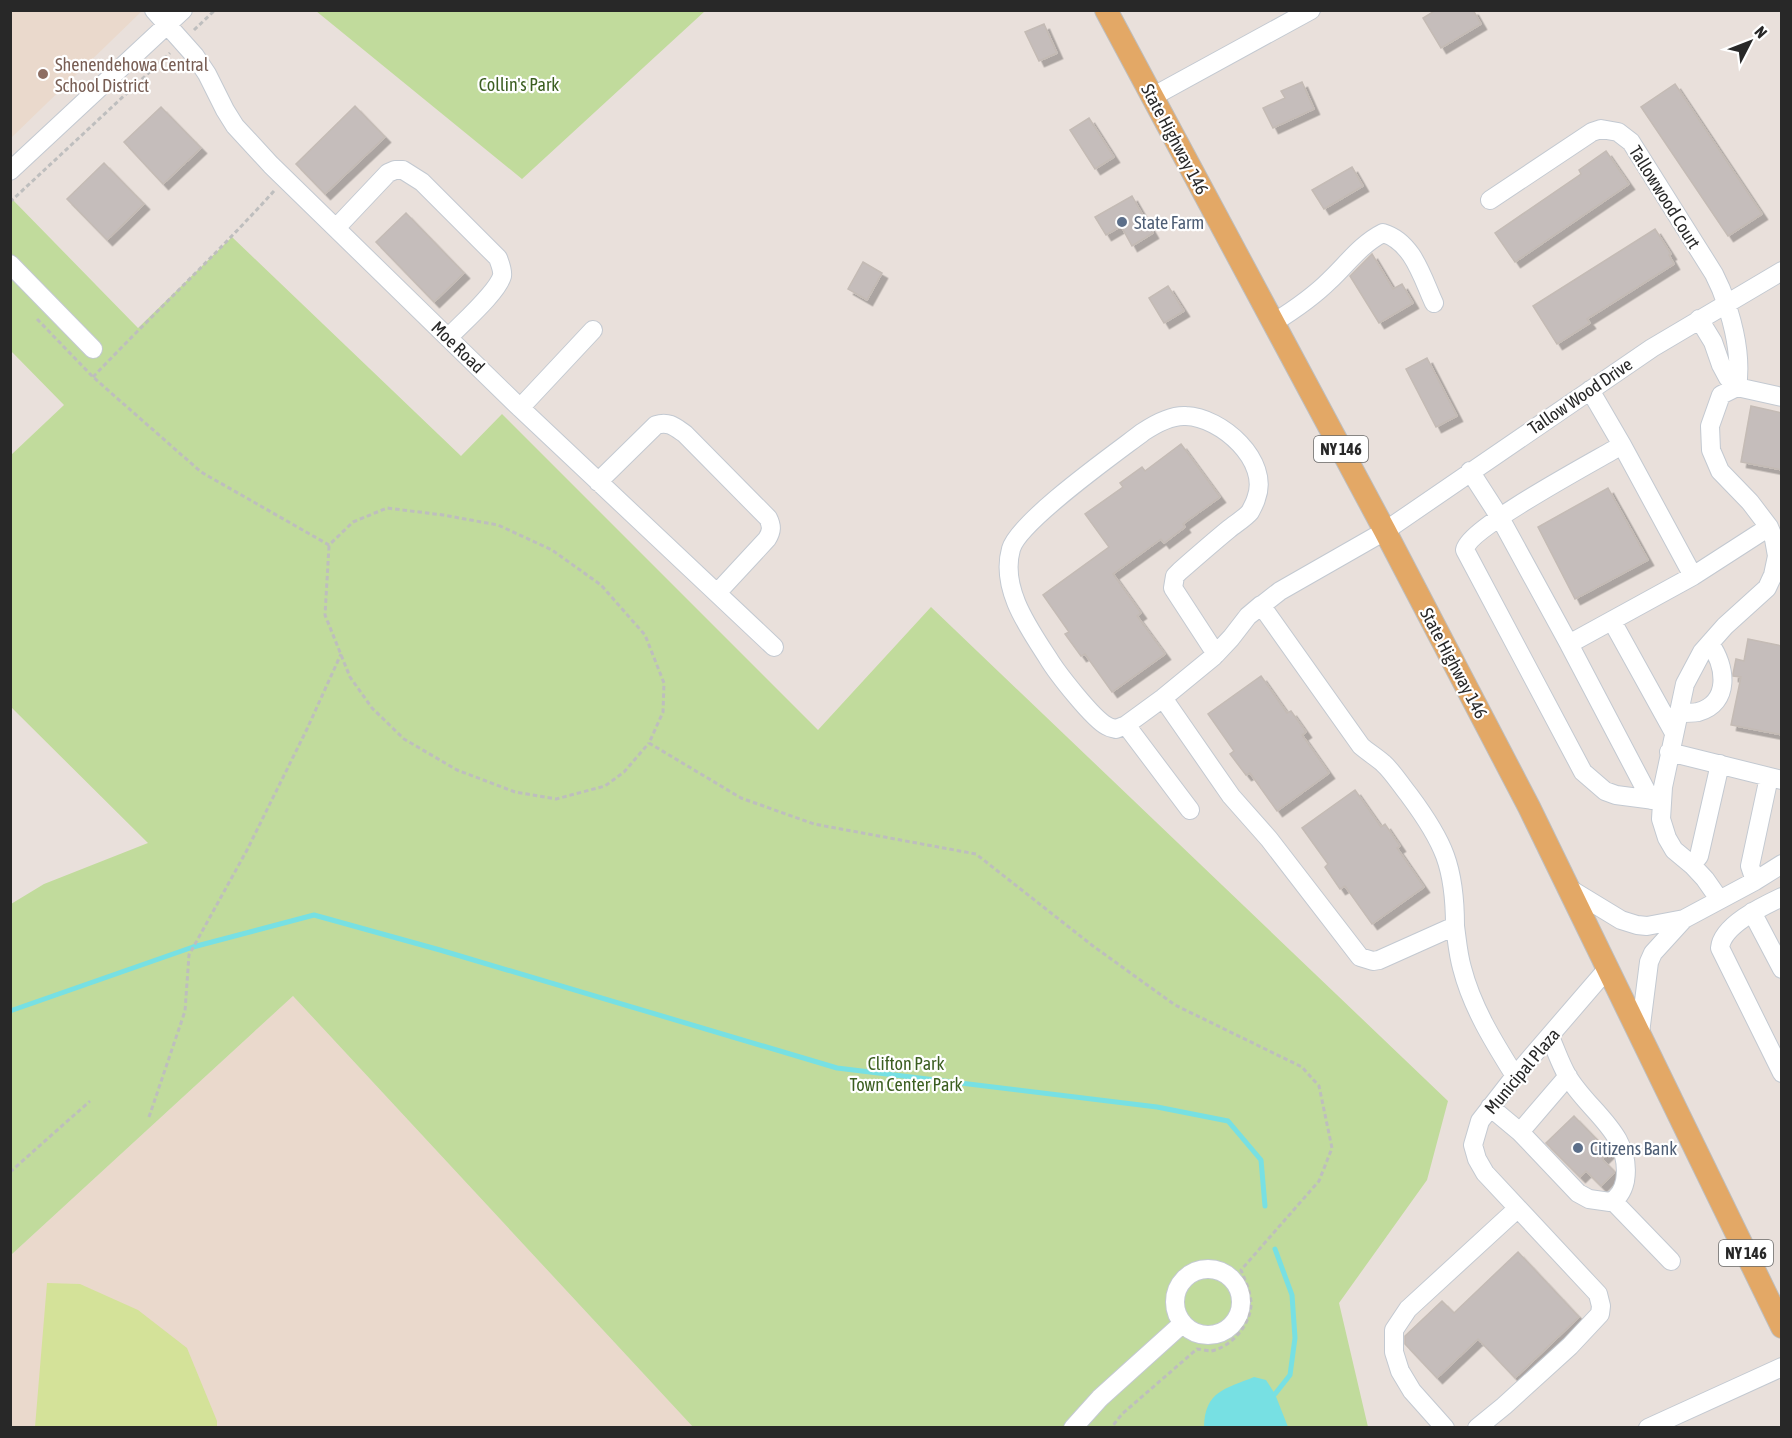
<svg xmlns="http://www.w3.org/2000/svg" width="1792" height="1438" font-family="'Asap Condensed',sans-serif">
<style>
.education{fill:#ead9cc}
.green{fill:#c1db9c}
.pitch{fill:#d4e299}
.water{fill:#77e0e3}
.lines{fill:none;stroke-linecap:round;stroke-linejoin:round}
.stream{stroke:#77e0e3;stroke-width:5}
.building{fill:#c5bdbb;stroke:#c4bbb5;stroke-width:1.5;filter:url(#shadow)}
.minor-casing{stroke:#c3c9d1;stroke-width:20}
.major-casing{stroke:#bebebe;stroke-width:24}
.path{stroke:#bebebe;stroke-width:3;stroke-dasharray:4.5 3;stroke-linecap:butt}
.minor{stroke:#fff;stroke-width:18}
.major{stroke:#e3a866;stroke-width:22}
.education-dot{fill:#8d6e63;stroke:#fff;stroke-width:2}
.service-dot{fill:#5c6f8a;stroke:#fff;stroke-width:2}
.labels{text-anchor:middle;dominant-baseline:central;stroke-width:4.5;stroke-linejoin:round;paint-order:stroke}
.shield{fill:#fff;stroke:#686868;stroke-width:1.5}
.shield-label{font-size:16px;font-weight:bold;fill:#282828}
.education-label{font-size:18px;fill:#785e54;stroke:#fff;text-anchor:start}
.park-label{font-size:18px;fill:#3b5e20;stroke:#fff}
.street-label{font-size:18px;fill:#282828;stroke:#fff}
.service-label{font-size:18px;fill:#4e5e75;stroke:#fff;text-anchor:start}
</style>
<defs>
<filter id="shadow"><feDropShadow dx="5.5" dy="5.5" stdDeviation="0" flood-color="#0004"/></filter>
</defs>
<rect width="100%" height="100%" fill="#e9e0db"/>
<path class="education" d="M11,10h131v1l-131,127z
M293,996l400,431 -682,1v-173z"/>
<path class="green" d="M316,11h389l-183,168z
M11,198l127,130 94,-91 229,219 41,-42 316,316 113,-123 517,494 -21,79 -88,123 29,124h-675l-400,-431 -282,259v-351l33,-20 104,-41 -137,-136v-252l53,-50 -53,-54z"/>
<path class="pitch" d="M47,1283l33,1 58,26 49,38 30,73v6h-182z"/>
<path class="water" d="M1254,1377l12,3 9,14 13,33h-84c1,-36 21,-38 50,-50z"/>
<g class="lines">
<path class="stream" d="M10,1011l183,-64 121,-32 126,35 397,118 320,39 71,14 33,39 4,46
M1275,1249l17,46 3,43 -5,37 -15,19"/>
</g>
<path class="building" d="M1436,10h37l8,14 -40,24 -18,-30z
M1044,24l13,29 -18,8 -14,-29z
M1302,82l12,27 -41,19 -10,-20 22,-10 -4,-7z
M1675,84l87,130 -34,22 -87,-129z
M355,106l30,31 -60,57 -29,-30z
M161,107l40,41 -38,36 -39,-42z
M1089,118l25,39 -19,12 -25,-39z
M1606,151l23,33 -114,78 -20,-29 86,-59 -2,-4z
M104,163l40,41 -37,36 -40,-41z
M1352,167l11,19 -39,23 -12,-19z
M1132,196l21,37 -21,13 -11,-20 -15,9 -11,-18z
M406,213l58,60 -30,29 -58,-60z
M1655,229l16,25 -2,1 5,9 -87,55 3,4 -33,21 -24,-38z
M1372,254l21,35 9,-5 11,19 -34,20 -29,-47z
M863,262l19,11 -15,27 -19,-11z
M1168,286l16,25 -20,12 -15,-25z
M1427,358l30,58 -21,11 -30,-58z
M1751,406l31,7v57l-41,-8z
M1181,444l39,53 -37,27 2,3 -21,16 -3,-4 -48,35 28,39 -4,3 28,38 -53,38 -27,-38 -4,2 -16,-22 4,-2 -26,-37 66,-48 -24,-33 38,-27 -3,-4 22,-16 3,4z
M1608,488l40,72 -73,39 -37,-72z
M1748,639l34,7v89l-51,-10 10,-48 -8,-1v-2l3,-15 8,2z
M1261,676l26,37 4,-2 15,21 -4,3 27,38 -52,38 -27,-38 -4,2 -16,-21 4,-3 -26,-37z
M1355,790l26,37 4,-3 15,22 -3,2 27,39 -52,37 -27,-38 -5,3 -15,-22 3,-3 -26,-36z
M1574,1116l35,36 -7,7 12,12v2l-13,13 -15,-15 -6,6 -34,-34z
M1518,1252l61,65 -64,61 -37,-39 -41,39 -32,-34v-8l37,-35 12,12z"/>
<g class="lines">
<g class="minor-casing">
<path id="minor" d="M154,10l41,46 12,18 18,36 10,16 36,39 244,238 259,244
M1152,97l159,-87
M10,171l173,-161
M1490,200l102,-68 9,-3 17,3 13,10 83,132 7,15c12,31 21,66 16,98
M336,228l52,-55 7,-3h8l19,12 76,76c2,6 5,12 4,18 -5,17 -41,48 -54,62
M10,264l83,85
M1699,319l14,23 8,23 7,13 9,9 45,10
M1273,323c21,-13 40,-26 57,-43 17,-16 31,-36 53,-47 30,9 39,44 51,70
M520,408l73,-78
M1622,445c-25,15 -154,83 -157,105l118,222 22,19 11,4 46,6
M1470,471l29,45 70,128 124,-68 -71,-131 -32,-55
M598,482l58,-57c13,-4 19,2 29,9l83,84c4,8 4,13 -1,21l-50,54
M1693,576l76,-49
M1612,621l62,112
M1569,644l82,156
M1163,698l68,98 38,43 91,118 13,4 6,-1 76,-34c0,-59 -11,-84 -46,-131 -9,-11 -16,-23 -26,-32 -7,-6 -15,-11 -22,-17l-100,-141 -13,11
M1679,713c6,0 13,0 19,-1 33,-9 28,-46 12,-68
M1116,729l10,-4 37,-27 50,-41 18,-19 17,-22 32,-25 105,-60 267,-183 130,-77
M1669,752l113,28
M1190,810l-64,-85 -10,4c-3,-1 -6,-1 -9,-3 -14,-7 -50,-53 -59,-68 -20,-31 -48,-70 -37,-109 8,-28 106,-97 132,-117 12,-8 28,-17 43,-16 35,1 85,45 70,83 -1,4 -4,9 -6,13 -5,6 -15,12 -21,17 -17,14 -33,28 -49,42l-5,5 -2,12 43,66 15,-16
M1692,865l7,-9 21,-92
M1755,881l-5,-15 19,-89
M1570,889l51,31 16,5 10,1 37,-7 71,-38 27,-17
M1782,897c-19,9 -60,28 -62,51l62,125
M1719,899l-14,-20 -13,-14 -18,-15 -7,-12 -6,-19 2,-32 22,-103 17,-32 23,-26 42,-38 6,-13 4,-19 -3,-17 -5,-12 -19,-25 -30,-31 -9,-21 -1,-24 11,-31 16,-8
M1752,912l30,57
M1455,926c2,14 3,28 7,42 10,39 31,73 53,108
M1640,1033l9,-71 4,-9 31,-34
M1490,1107l30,25 58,61 11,6 21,3c9,-4 13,-12 15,-21 8,-48 -38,-70 -58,-106 -7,-12 -11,-25 -17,-38
M1520,1132l48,-56
M1613,1201l58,60
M1175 1302a33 33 0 1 1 66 0a33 33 0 1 1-66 0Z
M1073,1428l27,-30 82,-74
M1445,1428l-33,-37 -12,-20 -6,-19v-22l14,-21 109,-100
M1477,1428l27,-22 66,-60 30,-32 1,-8 -3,-12 -113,-121 -8,-14 -4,-14 7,-24 35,-45 93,-108
M1648,1428l134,-61"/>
</g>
<g class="major-casing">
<path id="major" d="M1106,10l279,521 144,276 253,520"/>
</g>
<path class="path" d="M194,30l21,-20
M10,202l160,-149
M37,319l56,58 108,95 128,73 24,-23 34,-14 56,7 55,10 54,25 49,35 44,50 19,48 -1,29 -14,31 92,55 73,26 162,30 117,92 82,59 127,62 17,19 13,62 -13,33 -78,89c4,10 9,20 10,32 1,21 -19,45 -40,49 -4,0 -10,-2 -14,-2l-75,65 -11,14
M93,377c60,-63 123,-122 181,-186
M329,546l-4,69 25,62 22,31 32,31 53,31 58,22 41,7 49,-13 19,-14 25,-29
M149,1117l36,-106 4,-56 58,-105 60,-121 34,-75
M10,1172l80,-71"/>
<use href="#minor" class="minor"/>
<use href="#major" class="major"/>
</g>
<circle class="education-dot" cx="43" cy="74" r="6"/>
<g class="service-dot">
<circle cx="1122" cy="222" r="6"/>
<circle cx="1578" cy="1148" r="6"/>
</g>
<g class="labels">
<g class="shield">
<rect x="1314" y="436" width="54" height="26" rx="4.5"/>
<rect x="1719" y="1240" width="54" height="26" rx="4.5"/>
</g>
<g class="shield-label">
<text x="1341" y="449">NY 146</text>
<text x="1746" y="1253">NY 146</text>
</g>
<g class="education-label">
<text x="55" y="64">Shenendehowa Central<tspan x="55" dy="21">School District</tspan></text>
</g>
<g class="park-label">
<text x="519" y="84">Collin's Park</text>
<text x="906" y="1063">Clifton Park<tspan x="906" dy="21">Town Center Park</tspan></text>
</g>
<g class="street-label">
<text transform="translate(1175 139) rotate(62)">State Highway 146</text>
<text transform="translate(1665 197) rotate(58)">Tallowwood Court</text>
<text transform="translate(458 347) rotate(44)">Moe Road</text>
<text transform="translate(1580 396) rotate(-34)">Tallow Wood Drive</text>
<text transform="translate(1454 663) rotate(62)">State Highway 146</text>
<text transform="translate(1522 1071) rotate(-50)">Municipal Plaza</text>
</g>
<g class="service-label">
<text x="1134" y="222">State Farm</text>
<text x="1590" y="1148">Citizens Bank</text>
</g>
</g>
<rect width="1792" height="1438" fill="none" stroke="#282828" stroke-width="24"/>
<g transform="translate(1750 42) rotate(48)" stroke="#ffffff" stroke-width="4.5" paint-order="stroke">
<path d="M0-4.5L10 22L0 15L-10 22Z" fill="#282828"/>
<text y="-9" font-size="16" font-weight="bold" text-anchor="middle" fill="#282828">N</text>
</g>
</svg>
